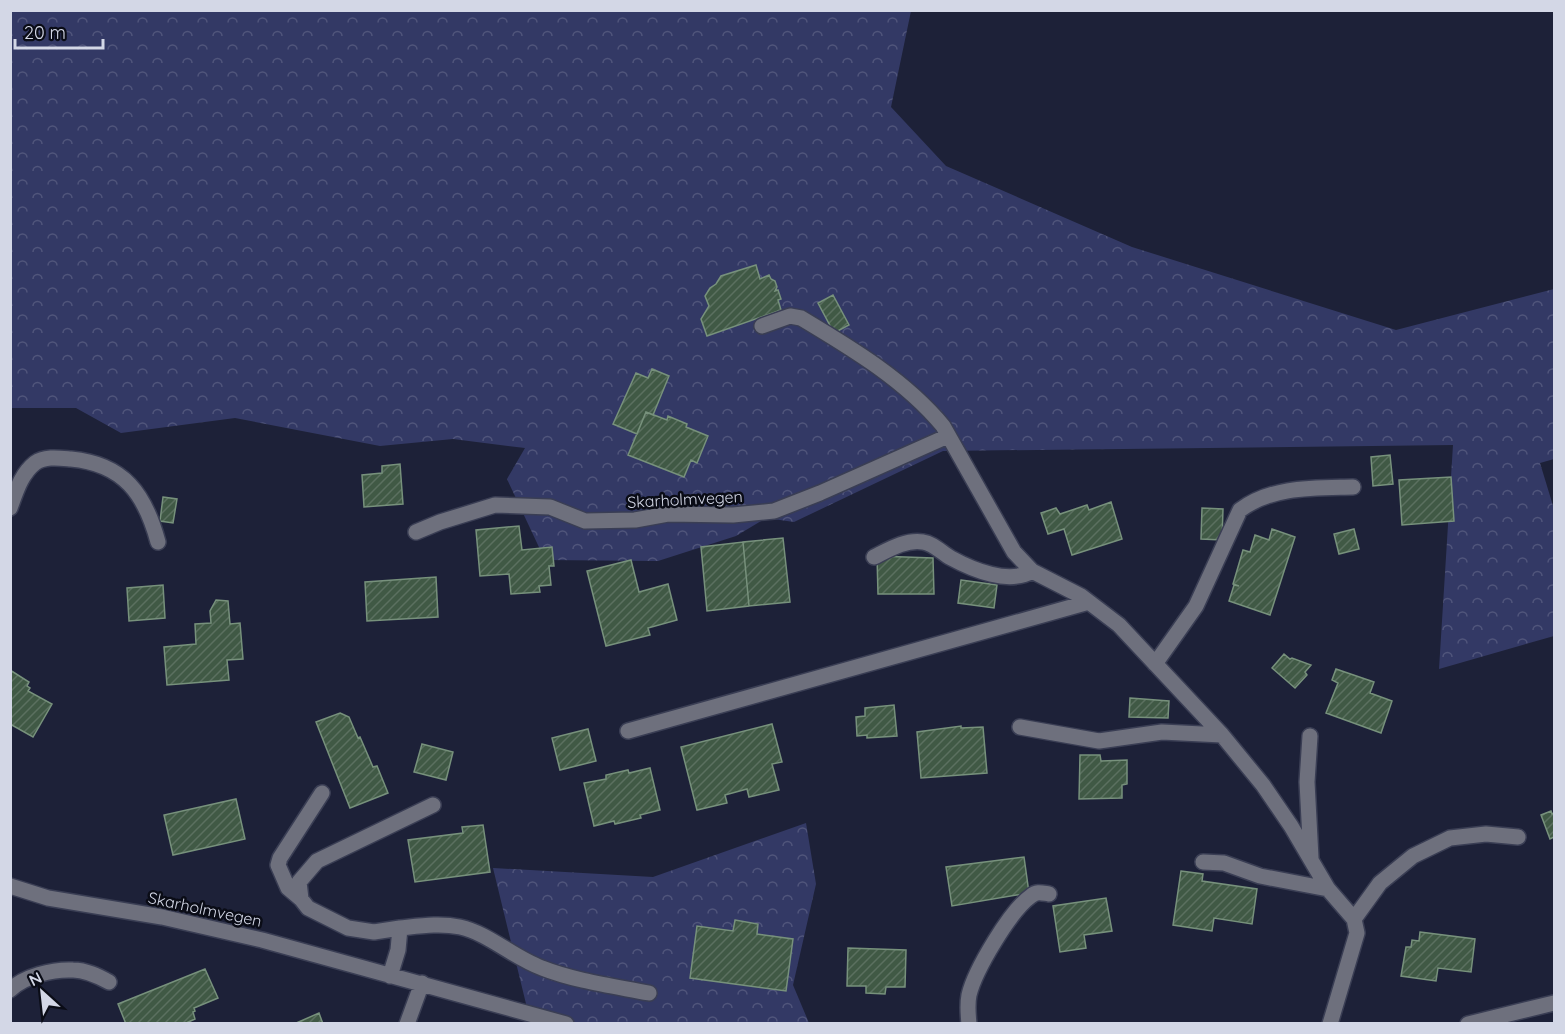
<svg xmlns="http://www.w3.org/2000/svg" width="1565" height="1034" font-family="Quicksand,sans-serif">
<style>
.forest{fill:url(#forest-crowns)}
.building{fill:url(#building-hatch);stroke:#77917c;stroke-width:1.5}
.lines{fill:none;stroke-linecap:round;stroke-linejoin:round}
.minor-casing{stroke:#3a3e54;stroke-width:18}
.minor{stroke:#6e707d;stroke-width:15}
.labels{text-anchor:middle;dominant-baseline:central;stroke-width:5;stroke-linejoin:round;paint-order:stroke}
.street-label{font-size:16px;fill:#d3d7e6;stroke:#0a0c16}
</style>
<defs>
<pattern id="forest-crowns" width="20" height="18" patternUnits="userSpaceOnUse" patternTransform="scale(1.5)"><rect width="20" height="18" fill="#333965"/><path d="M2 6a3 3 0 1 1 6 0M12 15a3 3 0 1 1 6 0" fill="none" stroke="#50557b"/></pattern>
<pattern id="building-hatch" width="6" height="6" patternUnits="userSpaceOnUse" patternTransform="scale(1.5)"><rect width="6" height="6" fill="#405945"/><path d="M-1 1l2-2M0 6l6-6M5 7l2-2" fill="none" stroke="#5b7060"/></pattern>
</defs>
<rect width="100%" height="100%" fill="#1d2138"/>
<path class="forest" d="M10,11h901l-20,96 55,59 186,81 264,83 158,-41v170l-14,4 14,46v127l-115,33 14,-224 -510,6 -149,71 -28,-4 -30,18 -78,25 -113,-1 -38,-81 18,-31 -72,-9 -73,7 -145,-28 -114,15 -45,-25h-65z
M806,823l10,61 -23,101 16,38 -249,1 -31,-8 -36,-148 160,9z"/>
<path class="building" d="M756,265l4,14 9,-4 2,4 4,2 2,6 -2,4 3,-1 3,9 -3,1 3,10 -74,26 -6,-17 8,-13 -4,-10 5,-8 6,-4 5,-8z
M833,295l16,30 -15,8 -16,-30z
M652,369l17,7 -16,39 -7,-3 -9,22 -24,-10 23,-51 12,5z
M646,412l21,8 1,-4 19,8 -1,3 22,9 -11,27 -6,-3 -7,17 -56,-22z
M1390,455l3,29 -20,2 -2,-29z
M400,464l3,40 -39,3 -2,-32 20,-2v-7z
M1451,477l3,44 -52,4 -3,-45z
M163,497l14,2 -4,24 -13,-2z
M1111,502l11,37 -50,16 -8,-26 -16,5 -7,-21 15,-5 4,6 27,-9 2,5z
M1202,508l21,1 -1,31 -21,-1z
M519,526l3,24 30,-3 2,19h-5l2,19 -12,1 1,6 -29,2 -2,-20 -29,2 -4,-46z
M1272,529l23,8 -25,78 -41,-14 5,-16 5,1 -6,-2 10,-34 7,2 5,-17 14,5z
M1354,529l5,20 -20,5 -5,-20z
M783,538l7,64 -41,4 -6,-64z
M743,542l6,64 -42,5 -6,-64z
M877,556l56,2 1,36h-56z
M631,560l8,32 29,-8 9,36 -29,8 2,7 -44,11 -19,-75z
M436,577l2,40 -71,4 -2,-39z
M961,580l36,5 -3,23 -36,-5z
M163,585l2,33 -36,3 -2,-33z
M216,600l12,1 2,23 10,-1 3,36 -16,1 2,20 -62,5 -3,-38 32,-3 -1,-20 16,-1 -1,-12z
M1284,654l6,5 2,-1 19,7 -6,7 2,3 -12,13 -23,-20z
M1336,669l38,13 -4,11 22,8 -11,32 -55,-20 12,-30 -6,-3z
M10,670l19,12 -2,4 3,2 -2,3 24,13 -19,33 -23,-13z
M1130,698l39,3 -1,17 -39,-1z
M894,705l3,31 -30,2v-3l-10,1 -1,-19 9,-1v-8z
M340,713l9,4 9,21 2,-1 13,30 4,-1 11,27 -38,15 -34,-86z
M772,724l10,38 -10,2 7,26 -30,7 -2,-8 -22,6 2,8 -30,7 -16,-63z
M961,726v2l22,-1 4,46 -66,5 -4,-46z
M588,729l8,32 -36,9 -8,-32z
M422,744l31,8 -7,28 -32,-8z
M1080,755h20l1,6 26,-1v24l-5,1v13l-43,1z
M650,768l10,42 -20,5 1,3 -26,6 -1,-3 -20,5 -10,-43 22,-4v-4l22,-5 1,3z
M236,799l9,40 -72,16 -9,-40z
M1551,811l1,3 2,-1v24l-4,2 -9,-24z
M483,825l7,47 -75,10 -7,-42 55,-7 -1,-6z
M1024,857l5,36 -77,13 -6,-39z
M1181,871l22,3 -1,7 55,8 -5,35 -38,-6 -2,13 -39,-6z
M1106,898l6,33 -28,4 2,13 -26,4 -7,-46z
M735,920l23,4 -1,10 36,5 -7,52 -96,-13 7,-52 36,5z
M1420,932l55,7 -4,33 -33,-4 -2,13 -35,-5 5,-29h5l1,-7 7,1z
M848,948l58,2 -1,37h-19l-1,7 -19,-1v-7h-19z
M205,969l13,29 -24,10 1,3 -2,1 2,7 -11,5h-58l-8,-20z
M319,1013l4,11h-29z"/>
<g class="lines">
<g class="minor-casing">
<path id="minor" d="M762,326l28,-10 11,2c50,30 104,62 142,108l71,126 18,19 49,25 38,29 103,110 41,50 28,41 37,63 26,30 3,14 -27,91
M10,508c6,-16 11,-34 25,-45 10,-7 24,-5 36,-4 53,5 74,35 87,83
M416,532l24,-10 55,-17 55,2 35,14 50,-1 33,-6 65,1 41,-4 46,-18 128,-57
M874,557c14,-7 32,-18 49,-15 10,1 19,11 28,16 22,12 58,27 81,13
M1155,664l41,-58 44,-96c32,-24 74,-22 113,-23
M1020,727l79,14 63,-9 60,3
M628,731l461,-129
M1310,736l-3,46 4,76
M322,793l-42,65 -2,7 10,23 13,11 7,9 40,20 26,4 26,-4 -2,22 -8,26
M1203,862l21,1 36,13 68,13
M10,886l38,12 114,19 100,23 304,84
M301,899l-2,-17 18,-21 116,-56
M1354,919l26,-36 33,-27 37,-18 36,-4 32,3
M400,928c20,-2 40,-5 60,-1 28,6 54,31 82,41 33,13 71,18 107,25
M10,990c14,-14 43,-21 63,-20 13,0 25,6 36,12
M407,1024l15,-41
M969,1024c-1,-10 -2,-19 0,-29 6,-25 41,-84 62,-99 6,-5 11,-3 18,-2
M1468,1024l86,-21"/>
</g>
<use href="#minor" class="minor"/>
</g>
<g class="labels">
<g class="street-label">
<text transform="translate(685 499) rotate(-3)">Skarholmvegen</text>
<text transform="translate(205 909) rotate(12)">Skarholmvegen</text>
</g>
</g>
<rect width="1565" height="1034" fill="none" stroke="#d3d7e6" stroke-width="24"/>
<g transform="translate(42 992) rotate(333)" stroke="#0a0c16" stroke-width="4.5" paint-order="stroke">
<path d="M0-4.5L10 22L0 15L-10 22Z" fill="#d3d7e6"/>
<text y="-9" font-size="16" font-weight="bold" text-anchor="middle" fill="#d3d7e6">N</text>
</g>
<path d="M15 39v9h88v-9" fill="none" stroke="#d3d7e6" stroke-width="3"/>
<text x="24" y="39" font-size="18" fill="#d3d7e6" stroke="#0a0c16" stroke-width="4.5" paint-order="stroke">20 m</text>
</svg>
